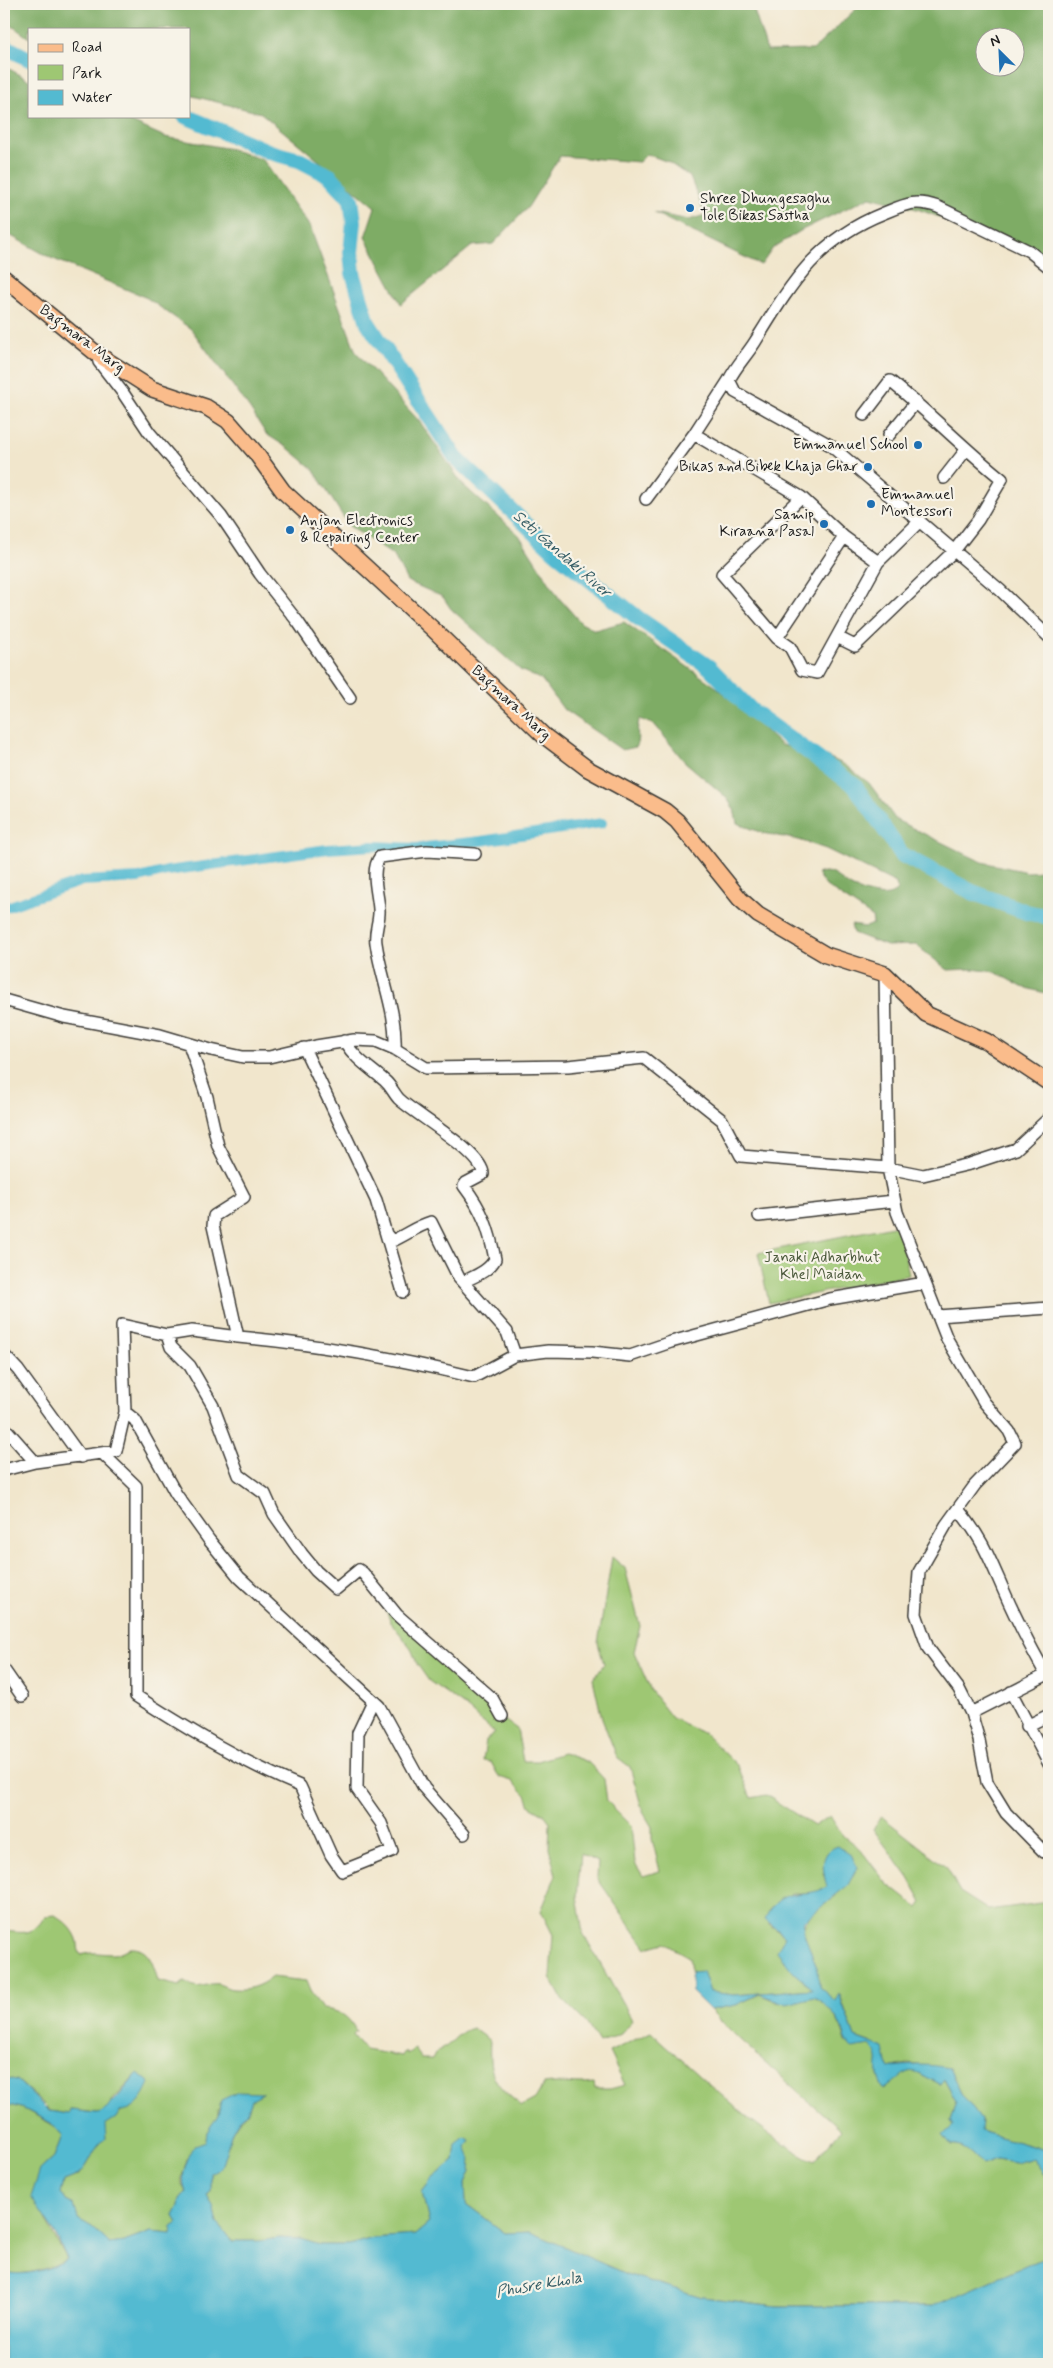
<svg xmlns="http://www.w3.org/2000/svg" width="1053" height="2368" font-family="Mynerve,sans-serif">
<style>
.green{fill:#9ec773;stroke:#5d7248}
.forest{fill:#7eac65;stroke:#4d6440;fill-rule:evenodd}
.water{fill:#53bad1;stroke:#386b76}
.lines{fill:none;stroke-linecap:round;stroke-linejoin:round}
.canal{stroke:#53bad1;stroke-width:10}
.river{stroke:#53bad1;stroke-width:16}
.minor-casing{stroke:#3c3a36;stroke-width:14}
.major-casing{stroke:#3c3a36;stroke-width:18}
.minor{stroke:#fff;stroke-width:11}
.major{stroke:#fabc8b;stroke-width:15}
.poi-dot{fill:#1f6fb2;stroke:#f7f3e8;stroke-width:2}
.labels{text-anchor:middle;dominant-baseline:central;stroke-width:4.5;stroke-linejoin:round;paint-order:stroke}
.poi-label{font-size:15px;fill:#1c1c1c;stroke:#f7f3e8;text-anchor:start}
.street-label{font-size:15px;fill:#1c1c1c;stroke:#f7f3e8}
.park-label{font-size:15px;fill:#4a583a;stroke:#f7f3e8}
.water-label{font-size:16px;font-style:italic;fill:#325b64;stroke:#f7f3e8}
</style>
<rect width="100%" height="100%" fill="#f7f3e8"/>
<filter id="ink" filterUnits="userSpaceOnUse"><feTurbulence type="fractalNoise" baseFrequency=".02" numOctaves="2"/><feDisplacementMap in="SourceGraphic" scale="10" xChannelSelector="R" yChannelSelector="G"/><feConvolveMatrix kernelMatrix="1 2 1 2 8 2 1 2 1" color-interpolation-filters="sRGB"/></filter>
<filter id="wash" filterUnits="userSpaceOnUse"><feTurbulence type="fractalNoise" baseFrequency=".0096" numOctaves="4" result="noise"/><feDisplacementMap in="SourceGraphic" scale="20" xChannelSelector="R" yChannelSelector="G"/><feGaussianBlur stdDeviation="1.12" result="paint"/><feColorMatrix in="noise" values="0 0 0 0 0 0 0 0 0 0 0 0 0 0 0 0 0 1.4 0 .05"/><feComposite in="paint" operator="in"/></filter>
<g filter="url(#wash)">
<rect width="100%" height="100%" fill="#f1e6cc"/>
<path class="green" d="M898,1225l11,50 -140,28 -11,-50z
M612,1557l13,11 15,58 -6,26 17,39 21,27 33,16 33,32 13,32 15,-3 48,31 16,-10 12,19 18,14 27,35 31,24 4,-6 -13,-24 -36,-49 8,-13 66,52 13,24 28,18 61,-8v249l-69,-20 1,-11 -20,-27 -12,-25 -42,-4 -19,4 -16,-25 -17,-6 -15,-42 -5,6 -16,-14c-2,-51 -43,-53 17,-91l-13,-23 5,14 -11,6h-25l-23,17v14l16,12 9,37 20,16 -80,6 -24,-3 -7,-20h-12l-2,-15 -25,-14 -18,5 -49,-70 1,-16 -17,-8 -4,42 6,37 49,87 -11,14 -22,9 -12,-19 -25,-25 -12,-22 3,-42 -12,-24 15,-36 -7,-27 1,-26 -6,-8 -14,-8 -4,-11 -14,-14 -13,-4 -8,-15 -8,-1 3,-21 9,-7 -32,-28 -34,-24 -12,-17 -6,-16 -21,-27 -6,-18 105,96 8,16 20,14 6,32h15l25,-8 25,9 16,17 3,22 24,24 4,38 8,13 17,-5 -8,-32v-12l-9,-15 -13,-45 -13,-10 -15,-38 -9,-40 11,-15 -6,-21z
M55,1915c9,6 18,13 22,24 2,6 0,10 4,16 11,-4 20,-1 31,-1 7,0 13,-5 19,-6 19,-1 23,19 27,33l21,5 5,-4c16,10 22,0 34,2 5,1 10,5 15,5 15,1 26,-2 39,-12l34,4 4,10 12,18c17,1 27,7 34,22l-3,3 12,16 37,6 3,-5 2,3 7,-5 7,10h11l3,-6c15,-5 21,-21 37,-25l18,13c-2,35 5,44 32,65l13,-7 9,-15c17,-3 33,2 50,-1l1,6h15l15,-4 -16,-33 42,-20c13,13 27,24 40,36 38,34 77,70 123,93l27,-31 -103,-92 -28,-28 26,-5 24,-11c24,13 29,7 54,3 16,9 28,26 32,45l25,3c12,14 6,15 7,30 1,5 4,11 6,15l20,-18 11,-1 25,13 3,-6 13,23 -6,20 4,5 -3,20c13,-2 23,10 31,19l14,-5 19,3 18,-5 16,23v75l-116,50h-156l-75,-9 -76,-23 -95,-42 -26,1 -39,-29 -1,-21 5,-12 -4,-24 -10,-3 -2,17 -22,18 -10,13 7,31 -14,12 -42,3 -24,7h-29l-20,-6 -21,-1 -19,3h-27l-16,-18 -4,-17 -6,-10 4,-5v-18l10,-6 11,-35 7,-11 8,-7 5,-15 -34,10v6l-11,17 -1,9 -19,18 -5,18v7l4,8 -6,7 -1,7 -5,10 4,7 -7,11 -20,-2 -27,10 -14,2 -18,-17 -14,-8 -4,-14 -8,-4 -5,-8 3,-12 15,-6 8,-10 8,-17 7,-7 2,-16c17,-11 31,-28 45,-42l-11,-10 -25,27 -7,11 -8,2 -28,-3 -1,4 -20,-3 -3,-5 -29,-26 -13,-2v-147c21,2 29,5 41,-15z
M4,2104l18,4 29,16 11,12 -8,21 -14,13 6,51 21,38c-18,10 -43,18 -63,13z"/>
<path class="forest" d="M4,4h748l15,47 46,-1 48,-46h188v252l-132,-47 -47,-12 -68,33 -29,18 -12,17 -107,-52 35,7 16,-5 -15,-38 -22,-15 -21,-8 -8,8 -79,-6 -32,51 -35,37 -21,2 -71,58 -36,-67 10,-30 -114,-94 -72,-18v-66h-160v9l-25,-18zM986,38h30v30h-30z
M4,66l25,14v36h89l47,21 66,12 32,11 47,67 46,125 64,70 43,63 56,50 40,63 22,25 14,7 29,-8 95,67 62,56 43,10 21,10 24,18 27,37 86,42 45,10 14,-1 8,-4v127l-27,-7 -27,-15 -23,-3 -24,1 -32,-25 -29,1 -34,-13 -2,-8 15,2 7,-3 -1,-7 -46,-31 -9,-12c3,-1 5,-2 8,-2 10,0 19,12 28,16 13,5 34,13 44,2l-1,-7 -70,-34 -27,-9 -37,-7 -25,-10 -3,-14 -8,-12 -42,-36 -29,-36 -15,-6c-5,9 0,18 -4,28l-14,3 -58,-40 -22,-30 -22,-10 -69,-61 -8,-12 -36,-16 -13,-25 -45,-30 -36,-57 -25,-21 -22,-14 -16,-25 -59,-80 -44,-31 -96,-40 -47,-26z"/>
<path class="water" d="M838,1846l14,10 5,12 -9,17 -44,36 -1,10 15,39 1,17 16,14 4,-7 16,43 29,11 4,20c21,-4 40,-4 61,0l12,25 20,27 -1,11 69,20v30l-16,-23 -18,5 -19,-3 -14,5c-8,-9 -18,-21 -31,-19l-8,-11 10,-9 -3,-5 6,-20 -12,-22 -4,5c-37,-19 -26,-16 -56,6 -2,-4 -5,-10 -6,-15 -2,-14 5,-16 -8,-30l-18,3c-6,-6 -6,-10 -9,-18 -6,-13 -16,-26 -29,-33l-27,7 -28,-10 -23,11 -26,5 -18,-18 -1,-20 12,-1 7,21 24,3 79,-6 -19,-16 -17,-22 8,-15 -20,-17c16,-36 39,-19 62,-32 -4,-15 -9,-35 11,-41z
M138,2073l12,10c-6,14 -15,28 -30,28l-4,7 -11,7 1,14c-14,8 -15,26 -27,35 -4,3 -10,5 -15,7l-3,12 5,8 8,4 4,14 14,8 18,17 14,-2 27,-10 20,2 1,-7 6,-4 -4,-7 5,-10 1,-7 6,-7c-7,-16 1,-33 9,-47l11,-4 1,-9 11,-17 3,-15 17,-8 25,1 -11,6 -5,14 -9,8 -6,11 -11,36 -10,5v18l-4,5 6,10 4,17 16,18h27l19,-3 21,1 20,6h29l24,-7 42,-3 14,-12 -7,-31 10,-13 22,-18 2,-17 9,-7 5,3 -4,7 5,12 -1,12 -5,12 1,21 39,29 26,-1 95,42 76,23 75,9h156l116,-50v102l-6,6h-1039v-92c20,5 45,-2 63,-13l-11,-24 -25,-38 9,-27 14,-13 8,-21 -11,-13 -29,-15 -18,-4v-26l13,2 32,31 20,3 1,-4c9,0 19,3 27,3 10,0 33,-31 41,-40z"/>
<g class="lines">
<path class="canal" d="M4,908l78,-27 57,-3 28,-7 161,-22 45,-3 43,2 65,-7 121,-18"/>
<path class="river" d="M4,46l25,13
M185,116l85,36 29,8 31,16 21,23 3,23 -3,30 2,21 15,50 88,135 98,93 84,67 71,49 43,44 103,75 47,69 70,37 54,20 23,5"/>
</g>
</g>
<g filter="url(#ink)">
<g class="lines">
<g class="minor-casing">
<path id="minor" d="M1049,267l-20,-16 -91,-44c-23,-8 -32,-3 -54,6 -68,27 -93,71 -129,129 -9,14 -19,24 -26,38l6,12 95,53 170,145 49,47
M97,354l2,8 24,31 26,39 72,84 39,58 38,48 52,76
M694,434l107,63 -79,77 55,64 13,9 12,23 15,3 61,-111 42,-41
M889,435l27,-33
M944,478l22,-28
M646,499l48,-65 35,-54
M844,537l34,25
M837,637l18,9 99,-95 24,-31 24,-41c-39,-31 -73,-67 -112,-98l-26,34
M777,638l67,-101 -43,-40
M885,974l3,194 9,44 50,127 37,63 25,29 6,12 -40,42 -29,40 -27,47 -3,42 12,34 31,41 12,24 8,27 8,42 19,31 38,39
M4,1000l60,17 96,18 51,15 32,7h26l47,-11 38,-6 22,1 19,8 31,19 142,-2 76,-8 78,62 19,36 147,12 35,7 47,-11 46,-15 33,-31
M344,1041c14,21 23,24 41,40 6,5 9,13 14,18 17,16 84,54 84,75l-17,9 -2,3c19,25 25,43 31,73 -6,12 -20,17 -32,23
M304,1048l72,152 27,92
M395,1049c2,-37 -14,-70 -19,-106 -2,-12 4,-22 3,-34 -1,-16 -9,-39 1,-52l47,-6 48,3
M759,1216l135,-15
M938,1316l111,-8
M167,1335l4,12 19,19 23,40 26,69 26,19 9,20 28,40 14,17 20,18 23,-19 4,3 34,42 95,83 10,18
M238,1337c80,7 158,21 236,40l41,-22 -8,-23 -48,-54 -28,-56c-14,4 -25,13 -39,19l-6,-7
M4,1355l14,15 63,87
M515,1355l33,-4 44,1 38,4 41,-14 159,-43 95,-16
M125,1412l10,8 41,74 33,46 30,37 140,129 45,82 40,46
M4,1427l31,35
M102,1453l34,33v210c53,34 106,66 164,90l31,69 11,16 50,-20 -11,-28 -24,-34 1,-56 15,-32
M4,1470l31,-8 81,-11 9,-39 -3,-87 45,10 25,-4 46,6 -25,-111 1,-10 30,-19 -26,-51 -11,-49 -18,-53
M958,1509c24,29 30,46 45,80 12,28 26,55 41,82v5l-4,2 -69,35
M4,1670l18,26
M1011,1692l38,72
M1027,1726l22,-11"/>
</g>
<g class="major-casing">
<path id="major" d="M4,278l93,76 55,35 54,18 22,14 27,31 28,39 152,140 108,104 45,34 77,42 12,10 63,78 18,16 68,40 59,19 41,40 60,27 63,42"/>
</g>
<use href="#minor" class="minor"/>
<use href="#major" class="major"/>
</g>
</g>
<g class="poi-dot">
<circle cx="690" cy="208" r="5"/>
<circle cx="918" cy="445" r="5"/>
<circle cx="868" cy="467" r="5"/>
<circle cx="871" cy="504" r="5"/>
<circle cx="824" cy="524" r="5"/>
<circle cx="290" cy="530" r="5"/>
</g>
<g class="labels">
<g class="poi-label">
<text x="700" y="199">Shree Dhungesaghu<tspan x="700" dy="17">Tole Bikas Sastha</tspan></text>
<text x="908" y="445" text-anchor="end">Emmanuel School</text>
<text x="858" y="467" text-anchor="end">Bikas and Bibek Khaja Ghar</text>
<text x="881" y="495">Emmanuel<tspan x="881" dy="17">Montessori</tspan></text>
<text x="814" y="515" text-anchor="end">Samip<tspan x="814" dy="17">Kiraana Pasal</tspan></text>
<text x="300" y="521">Anjan Electronics<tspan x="300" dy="17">&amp; Repairing Center</tspan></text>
</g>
<g class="street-label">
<text transform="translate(82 339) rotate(37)">Bagmara Marg</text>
<text transform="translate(511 703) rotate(43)">Bagmara Marg</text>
</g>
<g class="park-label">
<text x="822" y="1258">Janaki Adharbhut<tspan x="822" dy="17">Khel Maidan</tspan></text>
</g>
<g class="water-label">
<text transform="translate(562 554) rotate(41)">Seti Gandaki River</text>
<text transform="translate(539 2285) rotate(-10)">Phusre Khola</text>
</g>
</g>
<rect width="1053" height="2368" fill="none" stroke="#f7f3e8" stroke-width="20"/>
<rect x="28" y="28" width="162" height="90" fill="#f7f3e8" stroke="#9f9d96"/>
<rect x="38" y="44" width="25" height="8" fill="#fabc8b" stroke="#9f9d96"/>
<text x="72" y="52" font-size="15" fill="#1c1c1c">Road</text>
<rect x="38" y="65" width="25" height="15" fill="#9ec773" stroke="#9f9d96"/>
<text x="72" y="78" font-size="15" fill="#1c1c1c">Park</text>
<rect x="38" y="90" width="25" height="15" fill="#53bad1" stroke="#9f9d96"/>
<text x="72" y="102" font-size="15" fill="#1c1c1c">Water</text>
<g transform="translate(1000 52) rotate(336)"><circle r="24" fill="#f7f3e8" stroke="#9f9d96"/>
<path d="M0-4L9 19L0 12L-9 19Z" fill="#1f6fb2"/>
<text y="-8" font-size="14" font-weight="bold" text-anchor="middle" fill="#1c1c1c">N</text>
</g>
</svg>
